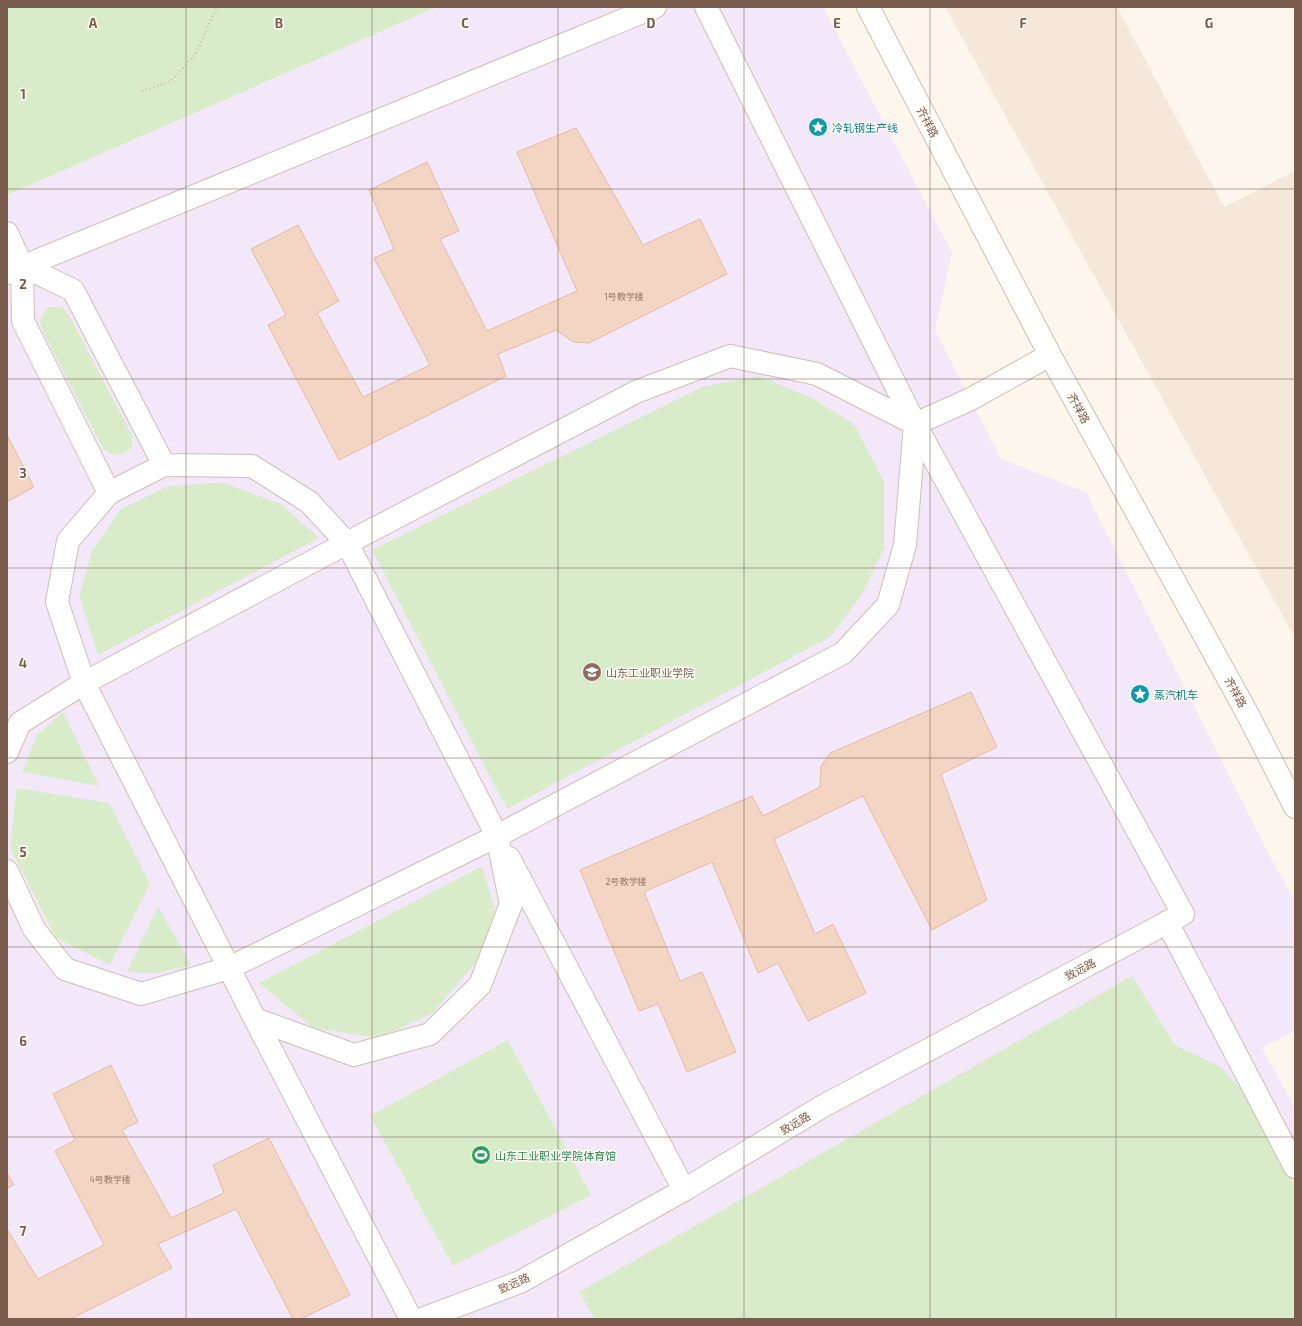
<svg xmlns="http://www.w3.org/2000/svg" width="1302" height="1326" font-family="'Exo 2','Noto Sans SC',sans-serif">
<style>
.residential{fill:#f5e8da}
.education{fill:#f3e8fa}
.green{fill:#d8ecc9}
.building{fill:#f3d5c3;stroke:#e6bba3}
.lines{fill:none;stroke-linecap:round;stroke-linejoin:round}
.minor-casing{stroke:#d1beb0;stroke-width:24}
.path{stroke:#d9b8a5;stroke-width:2.5;stroke-dasharray:1 3;stroke-linecap:butt}
.minor{stroke:#fff;stroke-width:22}
.grid{fill:none;stroke:#7a5c4d;stroke-width:1;stroke-opacity:0.55}
.labels{text-anchor:middle;dominant-baseline:central;stroke-width:3;stroke-linejoin:round;paint-order:stroke}
.number-label{font-size:9px;fill:#987a6a}
.street-label{font-size:11px;fill:#7a5c4d;stroke:#fffaf3}
.culture-label{font-size:11px;fill:#0d838f;stroke:#fffaf3;text-anchor:start}
.education-label{font-size:11px;fill:#785e54;stroke:#fffaf3;text-anchor:start}
.leisure-label{font-size:11px;fill:#27864d;stroke:#fffaf3;text-anchor:start}
.grid-label{font-size:13px;text-anchor:middle;font-weight:bold;fill:#7a5c4d;stroke:#fffaf3;stroke-width:3;stroke-linejoin:round;paint-order:stroke}
</style>
<rect width="100%" height="100%" fill="#fdf6ec"/>
<path class="residential" d="M945,7h172l107,200 71,-36v467z"/>
<path class="education" d="M437,7h386l129,246 -17,77 66,129 85,33 182,361 27,48v130l-33,17 33,60v211h-1288v-1124z"/>
<path class="green" d="M7,7h430l-430,188z
M48,307h14l8,10 63,120 -2,11c-11,9 -16,9 -28,1l-61,-120 -2,-9z
M759,376l53,22 42,26 30,58v66l-21,45 -33,44 -323,172 -135,-259 330,-163z
M224,483l57,21 38,34 -221,117 -19,-59 13,-45 29,-42 47,-23z
M63,712l36,74 -77,-14 15,-37z
M17,788l92,15 41,80 -40,82 -54,-27 -46,-90z
M482,866l14,47 -16,44 -47,56 -55,25 -65,-10 -54,-45z
M158,906l33,59 -34,8 -30,-1z
M1132,976l43,69 46,22 34,38 27,53 13,29v132h-700l-16,-27z
M508,1040l83,155 -138,71 -83,-150z"/>
<path class="building" d="M576,128l67,117 57,-26 27,55 -138,69 -16,-1 -17,-12 -58,24 8,22 -167,84 -71,-135 18,-10 -35,-66 47,-24 41,76 -22,12 46,84 67,-32 -56,-107 20,-9 -25,-59 58,-28 32,69 -19,8 47,92 90,-40 -60,-139z
M7,435l27,52 -27,15z
M971,692l26,55 -56,27 46,126 -55,30 -69,-134 -89,43 41,95 18,-10 33,69 -58,28 -30,-58 -20,10 -46,-111 -68,30 36,89 22,-9 34,80 -49,20 -29,-68 -19,7 -59,-141 172,-74 11,20 57,-29 1,-21 9,-13z
M111,1065l27,57 -16,8 49,88 53,-25 -11,-28 56,-27 81,157 -49,24h-8l-57,-110 -78,35 14,24 -101,51h-64v-90l31,50 66,-34 -49,-94 20,-11 -22,-46z
M7,1173l7,12 -7,3z"/>
<g class="lines">
<g class="minor-casing">
<path id="minor" d="M868,7l182,348 197,358 48,94
M7,233l15,33 1,55 86,172
M22,266l51,24 91,175
M7,273l648,-266
M915,424l56,-25 79,-44
M7,752l13,-29 64,-40 263,-140 289,-151 94,-36 87,18 98,50
M509,858l175,332
M7,871l27,58 31,40 76,25 88,-26 268,-132 346,-183 45,-48 17,-60 10,-121
M1167,922l128,245
M255,1019l99,36 76,-21 50,-49 31,-81 -14,-68 -150,-293 -38,-41 -57,-36 -88,-1 -55,28 -41,48 -11,61 27,81 171,336 156,300
M422,1319l98,-37 164,-92 139,-84 360,-192 -268,-490 -209,-417"/>
</g>
<path class="path" d="M142,91l29,-10 24,-26 22,-48"/>
<use href="#minor" class="minor"/>
</g>
<path class="grid" d="M186,7v1312M372,7v1312M558,7v1312M744,7v1312M930,7v1312M1116,7v1312M7,189h1288M7,379h1288M7,568h1288M7,758h1288M7,947h1288M7,1137h1288"/>
<defs>
<g id="sight-disc" transform="scale(1)"><circle r="9.5" fill="#0f9aa8" stroke="#fffaf3"/><path d="M0-6L1.8-2.2L6-1.7L2.9 1.2L3.7 5.4L0 3.3L-3.7 5.4L-2.9 1.2L-6-1.7L-1.8-2.2Z" fill="#fff"/></g>
<g id="university-disc" transform="scale(1)"><circle r="9.5" fill="#8d6e63" stroke="#fffaf3"/><path d="M0-5L7-2L0 1L-7-2ZM-4 1L0 2.5L4 1V4Q0 6-4 4Z" fill="#fff"/></g>
<g id="stadium-disc" transform="scale(1)"><circle r="9.5" fill="#2e9e5b" stroke="#fffaf3"/><path d="M0-5a6.5 5 0 1 0 0 10a6.5 5 0 1 0 0-10ZM-3.5-1.8h7v3.6h-7Z" fill="#fff"/></g>
</defs>
<g fill-rule="evenodd">
<use href="#sight-disc" x="818" y="127"/>
<use href="#university-disc" x="592" y="672"/>
<use href="#sight-disc" x="1140" y="694"/>
<use href="#stadium-disc" x="481" y="1155"/>
</g>
<g class="labels">
<g class="number-label">
<text x="624" y="296">1号教学楼</text>
<text x="626" y="881">2号教学楼</text>
<text x="110" y="1179">4号教学楼</text>
</g>
<g class="street-label">
<text transform="translate(928 122) rotate(62)">齐祥路</text>
<text transform="translate(1079 408) rotate(61)">齐祥路</text>
<text transform="translate(1236 692) rotate(61)">齐祥路</text>
<text transform="translate(1080 969) rotate(-28)">致远路</text>
<text transform="translate(795 1123) rotate(-31)">致远路</text>
<text transform="translate(514 1283) rotate(-24)">致远路</text>
</g>
<g class="culture-label">
<text x="832" y="127">冷轧钢生产线</text>
<text x="1154" y="694">蒸汽机车</text>
</g>
<g class="education-label">
<text x="606" y="672">山东工业职业学院</text>
</g>
<g class="leisure-label">
<text x="495" y="1155">山东工业职业学院体育馆</text>
</g>
</g>
<g class="grid-label">
<text x="93" y="28">A</text>
<text x="279" y="28">B</text>
<text x="465" y="28">C</text>
<text x="651" y="28">D</text>
<text x="837" y="28">E</text>
<text x="1023" y="28">F</text>
<text x="1209" y="28">G</text>
<text x="23" y="99">1</text>
<text x="23" y="289">2</text>
<text x="23" y="478">3</text>
<text x="23" y="668">4</text>
<text x="23" y="857">5</text>
<text x="23" y="1046">6</text>
<text x="23" y="1236">7</text>
</g>
<rect width="1302" height="1326" fill="none" stroke="#7a5c4d" stroke-width="16"/>
</svg>
